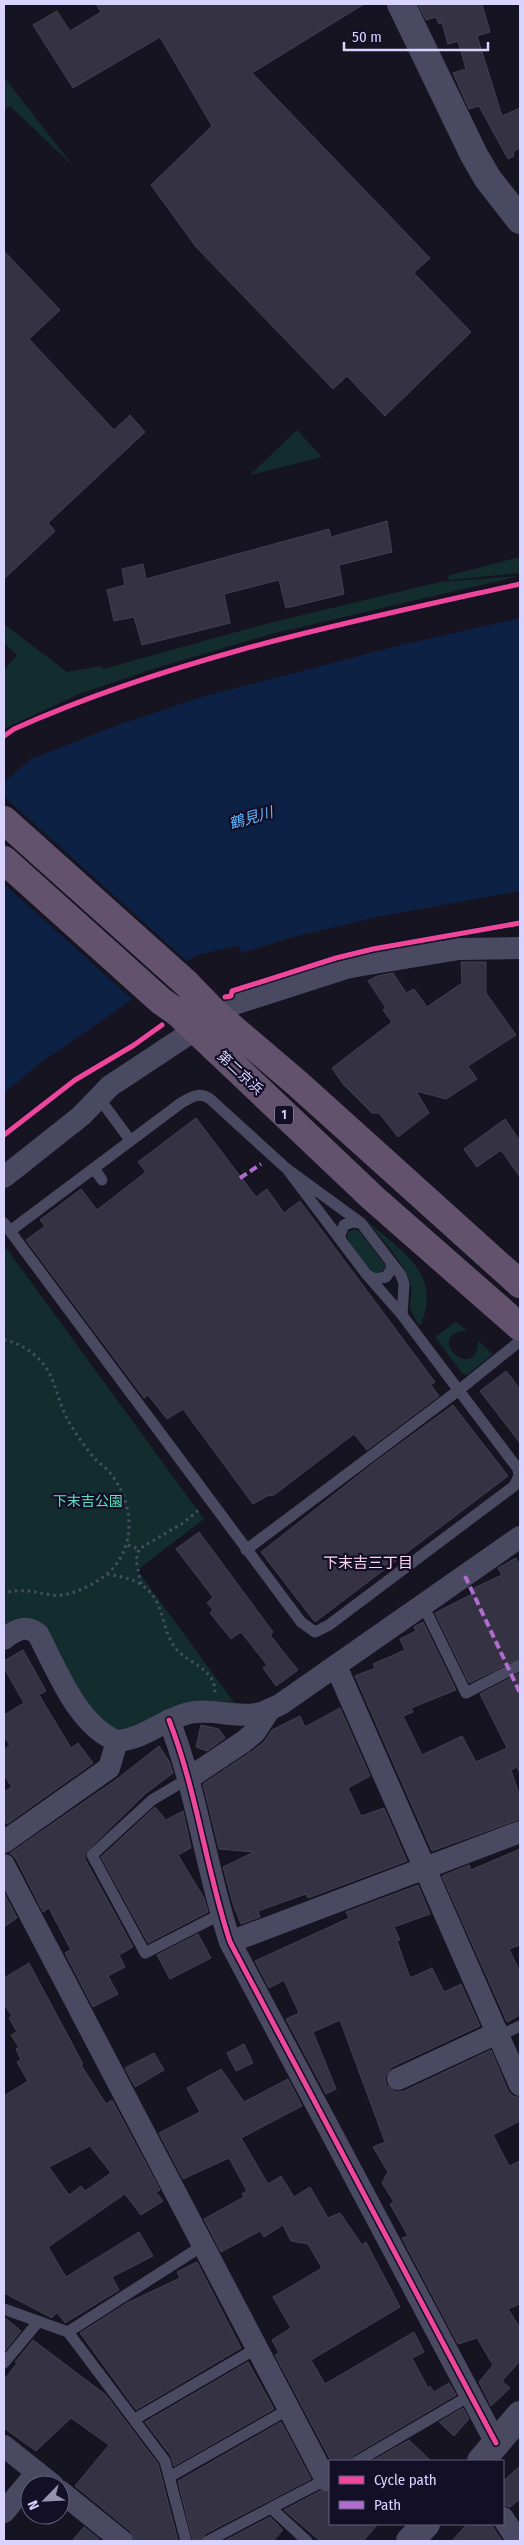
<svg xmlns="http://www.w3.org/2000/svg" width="524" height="2545" font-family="'Fira Sans Condensed','Noto Sans JP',sans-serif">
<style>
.green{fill:#132c2d}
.water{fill:#0d2144}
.pier{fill:#161421}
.building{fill:#343243;stroke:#433f54;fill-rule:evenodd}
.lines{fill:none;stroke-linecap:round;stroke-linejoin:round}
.path{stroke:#44505f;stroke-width:3;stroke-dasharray:2.5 4;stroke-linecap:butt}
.service{stroke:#4a4962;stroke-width:11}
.minor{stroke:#4a4962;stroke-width:22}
.tertiary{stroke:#4a4962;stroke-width:28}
.trunk{stroke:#62526e;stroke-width:28}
.quiet{stroke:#b06ccc;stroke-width:4;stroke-dasharray:8 4;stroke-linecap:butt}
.cycleway-casing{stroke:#130f26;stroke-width:8}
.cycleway{stroke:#ed469a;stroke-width:5}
.labels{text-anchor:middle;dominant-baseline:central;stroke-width:4.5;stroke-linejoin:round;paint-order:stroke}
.shield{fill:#130f26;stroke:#9e99be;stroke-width:1}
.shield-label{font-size:12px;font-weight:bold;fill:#d9d4ff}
.street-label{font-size:14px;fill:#d9d4ff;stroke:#130f26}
.park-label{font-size:14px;fill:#5fe0c0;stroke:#130f26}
.water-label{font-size:15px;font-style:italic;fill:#62b6ff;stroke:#130f26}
.neighbourhood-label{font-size:15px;fill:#ffd6f0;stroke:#130f26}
</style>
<rect width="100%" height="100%" fill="#161421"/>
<path class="green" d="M4,77l70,90 -64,-61 -6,5z
M297,430l25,27 -72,18z
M520,557v16l-71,7 -2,-4z
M520,576l-249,58 -112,33 -80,27 -75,35v-59l13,-15 -13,-12v-19l63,48 33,-6 3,3 166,-46 171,-41z
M367,1221c35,31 76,52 53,105 -19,-26 -4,-23 -10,-44 -5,-19 -30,-44 -43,-61z
M355,1229l5,3 26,34 -7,8 -9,-1 -23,-33 1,-8z
M4,1245l200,274 -67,51 102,139 -112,23 -32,-11 -52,-91 -39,-3z
M456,1322l11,8c-46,6 10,55 11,11l15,13 -26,21 -5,-2 -27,-36z"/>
<path class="water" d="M520,618v273l-143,26 -84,20 -51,16 -4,-8 -43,11 -156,108 -35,29v-311l27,-23 84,-33 83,-28 203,-53z"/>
<path class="pier" d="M4,796l185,167 -56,37 -129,-116z"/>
<path class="building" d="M96,4h268l-112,69 178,185 -16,15 57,59 -86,84 -38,-40 -14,13 -137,-142 -45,-62 61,-59 -52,-89 -87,51 -40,-63 24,-14 13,20 31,-19z
M418,4h64l8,28 -13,4 25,80 18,-8v40l-7,4 1,4 -6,3 -29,-53 -10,3 -16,-36 13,-4 -8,-28 -10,3 -6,-21 -3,1 -3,-7 -10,3z
M4,251l56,59 -31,29 85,91 16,-15 15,17 -97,91 7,8 -51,48z
M387,521l5,31 -53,13 5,29 -58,14 -7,-28 -55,14 6,29 -88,22 -8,-28 -20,4 -7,-31 18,-5 -3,-16 21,-5 3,15 183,-50 2,8z
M461,962h25v31l30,42 -48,31 9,13 -31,20 -30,-8 13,22 -31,24 -19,-24h-7l-29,-29 -11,-16 60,-46 -9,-12 3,-2 -18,-27 9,-5 16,-3 13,20 8,-4 13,18 35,-24z
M196,1118l60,79 11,-8 17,24 16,-12 135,181 -4,3 8,11 -72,54 -13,-16 -80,61 -7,1 -14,8 -70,-95 -16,10 -19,-24 -4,3 -118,-158 19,-14 -5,-6 41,-31 16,21 49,-38 -8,-10z
M505,1119l15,22v36l-19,-27 -24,17 -13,-18z
M506,1371l14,18v54l-40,-52z
M453,1405l55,71 -193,146 -54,-70 114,-90z
M199,1532l74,100 -3,3 28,35 -22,16 -13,-18 4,-3 -26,-33 -10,7 -21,-26 3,-3 -6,-7 6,-6 -37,-48z
M516,1558l4,9v91l-51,25 -34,-70 41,-21 -2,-4 28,-13 -4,-7z
M423,1622l33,68 -45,18 2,4 -10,4 19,39 40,-19 14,26 31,-14 -27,-54 40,-21v100l-3,-6 -6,3 9,27v22l-88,32 -77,-175 20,-8 -2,-4 32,-14 -5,-11 16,-8 -2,-4z
M23,1650l23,41 -7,4 32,53 7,-5 15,20 -86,61 -3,-6v-26l8,-5 -8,-12v-25l6,-5 -6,-9v-21l20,-12 -20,-35v-7z
M340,1708l30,68 -22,12 13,28 23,-8 23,53 -99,37 -2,-4 -48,17 2,6 -19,7 -8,-20 -10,-37 31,-15 -35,-3 -16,-65 48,-32 13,-10 8,-12 28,-14 5,11z
M201,1725l18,4 6,9 -18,13 -11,-4z
M159,1746l10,15 4,12 -28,21 -60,59v6l48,88 -14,8 6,12 -17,9 10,18 -25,13 -28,-54 6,-3 -22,-42 -6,4 -27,-53 -6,-6 107,-74z
M155,1807l11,13 17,-9 8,37 -13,7 26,43 4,14 -60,31 -47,-86z
M520,1849v96l-11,4 11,23v43l-13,7 -65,-146 27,-11 2,5z
M418,1885l12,29 -36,13 6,13 -3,1 13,37 22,-10 12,24 17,-8 19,42 -88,41 -7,10 1,8 10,7 8,-1 87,-41 17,41 5,5 7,2v23l-27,14 16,31 11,-5v143l-12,5 12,19v33l-18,20 8,7 -19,18 -12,-24 14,-17 -16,-27 -19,6 -56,-106 6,-2 -18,-32 4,-2 -12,-19 6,-11 -15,-25 12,-5 -45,-122 -27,12 23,57 -10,5 -40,-75 13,-6 -15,-33 -15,8 -14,-27 94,-43 -3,-6z
M4,1893l13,25 -13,9z
M198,1934l13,24 -41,21 -13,-24z
M29,1963l54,101 -2,1 25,39 6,-4 48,90 -4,2 7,9 -22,14 -16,-21 -77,53 18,30 73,-45 14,24 -41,21 7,13 -54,33 -8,-11 -5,6 -48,-25v-197l24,-15 -11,-19 4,-2 -5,-11 3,-2 -8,-12 6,-3 -8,-14 3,-2 -8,-12v-26zM90,2146l21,27 -26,18 -4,-5 -12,9 -20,-28z
M244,2044l9,19 -17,8 -9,-18z
M154,2053l10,17 -29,17 -10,-19z
M221,2069l23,33 44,-23 14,27 -61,32 27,46 13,-8 13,21 16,-10 18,31 12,-5 22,32 4,-3 34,65 -89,53 14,24 89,-52 10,20 -12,6 16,30 2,-2 4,6 15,-9 7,12 -102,60 -3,6h-20l-56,-106 4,-2 -7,-13 19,-12 -18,-31 49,-29 -14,-24 -17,-3 -8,-16 -19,12 -4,-6 -39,21 -17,-33 40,-22 -2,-3 5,-3 -18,-33 -46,21 -24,-46 41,-21 -13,-24z
M197,2262l44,86 -105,62 -56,-77 47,-30 53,-25 -3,-6z
M4,2317l17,14 -17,21z
M33,2340l73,55 52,69 20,77h-43l-5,-10 -55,-45 34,-41 -38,-27 -35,33 -32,-23v-48l13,-17 -2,-1z
M248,2362l26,47 -100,57 -3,-10 -26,-34z
M463,2408l6,11 -15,17 -15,-14z
M281,2422l30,57 -106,55 -4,7h-8l-15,-60z
M409,2440l22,21h-59z
M520,2466v33l-10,8 -7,-2v-24z
M320,2491l10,1v32h48l-15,17h-43l-36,-31z
M270,2517l13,13 -10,11h-49z
M467,2524h24l11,17h-50z
M84,2527l15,12 -2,2h-25z"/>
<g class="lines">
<path class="path" d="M4,1340c7,1 14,4 21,8 33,20 28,47 45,76 8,13 17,26 27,37 5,4 10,8 14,13 23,30 26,73 -3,99 -12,11 -40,25 -56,22 -18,-3 -30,-7 -48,-2
M128,1545l11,4
M107,1574c16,3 30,5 42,17 16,16 13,42 28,59 14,15 39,19 38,44
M141,1584l-5,-24 3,-11 44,-26 17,-14"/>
<path class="service" d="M99,1098l31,42
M94,1168l8,12
M4,1223l297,399 14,10 14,-7 185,-139 5,-10 -1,-7 -116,-154 -35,-40 -80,-106
M10,1231l171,-128c10,-6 17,-11 28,-5l78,71 74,54 40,52 3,9 -2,31
M341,1240l-1,-5 4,-10 9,-3 8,1
M367,1275l8,4 11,-2 6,-9 -2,-7
M246,1550l213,-160 61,-49
M423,1605l43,88 54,-28
M189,1778l-37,22 -60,55 53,98 76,-39
M499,2036l21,-10
M4,2309l64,23 97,129 21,80
M68,2332l134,-86
M4,2363l34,-41
M135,2419l122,-71
M358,2461l113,-66
M169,2477l120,-68
M208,2541l63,-33
M307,2541l-36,-33 58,-30"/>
<path class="minor" d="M4,1177l77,-61 29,-30 124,-82 112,-36 22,-4 91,-15 61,-1
M4,1639c11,-9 22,-15 34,-5 19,36 40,92 79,107
M336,1666l184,419
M169,1720c28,72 37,149 61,222l266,501
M189,1778l54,-36 12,-10 15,-23
M4,1842l105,-74 8,-27c28,-2 46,-22 72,-28 23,-5 45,5 67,1 8,-1 17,-6 25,-10l239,-167
M4,1865l322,615
M230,1942l290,-110
M398,2079l99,-46
M4,2446l49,39
M60,2491l62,50
M4,2512l33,-40
M503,2518l15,23"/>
<path class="tertiary" d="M401,4l73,151 14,24 32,41
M481,2461l39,-46
M410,2541l16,-17"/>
<path class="trunk" d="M4,820l182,163 30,31 82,70 222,200
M4,860l157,141 17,12 195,185 147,129"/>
<path class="quiet" d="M240,1178l21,-14
M465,1576l55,117"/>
<g class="cycleway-casing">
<path id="cycleway" d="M4,736l10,-7c161,-72 335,-107 506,-145
M225,997l6,-1 1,-5 104,-33 37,-9 147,-26
M4,1135l71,-55 59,-35 28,-20
M169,1720c28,72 37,149 61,222l266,501"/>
</g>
<use href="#cycleway" class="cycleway"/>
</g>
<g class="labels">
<rect class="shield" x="275" y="1105.5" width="18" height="19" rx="4"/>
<g class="shield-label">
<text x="284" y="1115">1</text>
</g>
<g class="street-label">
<text transform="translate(240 1073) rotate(43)">第二京浜</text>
</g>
<g class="park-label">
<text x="88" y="1501">下末吉公園</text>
</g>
<g class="water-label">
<text transform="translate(251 818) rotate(-16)">鶴見川</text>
</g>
<g class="neighbourhood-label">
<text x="368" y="1563">下末吉三丁目</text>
</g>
</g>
<rect width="524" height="2545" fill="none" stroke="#d9d4ff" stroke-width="10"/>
<rect x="329" y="2460" width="175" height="65" fill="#130f26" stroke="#625e7d"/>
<rect x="339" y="2476" width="25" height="8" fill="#ed469a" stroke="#625e7d"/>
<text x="374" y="2485" font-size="15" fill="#d9d4ff">Cycle path</text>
<rect x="339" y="2501" width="25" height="8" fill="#b06ccc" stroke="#625e7d"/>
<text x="374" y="2510" font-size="15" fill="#d9d4ff">Path</text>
<g transform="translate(45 2500) rotate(246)"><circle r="24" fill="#130f26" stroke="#625e7d"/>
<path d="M0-4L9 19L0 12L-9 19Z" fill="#9591b1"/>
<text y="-8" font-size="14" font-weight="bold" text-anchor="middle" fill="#d9d4ff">N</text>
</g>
<path d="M344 42v8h144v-8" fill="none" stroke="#d9d4ff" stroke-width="2.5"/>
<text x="352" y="42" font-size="15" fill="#d9d4ff" stroke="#130f26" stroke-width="4" paint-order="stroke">50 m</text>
</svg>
